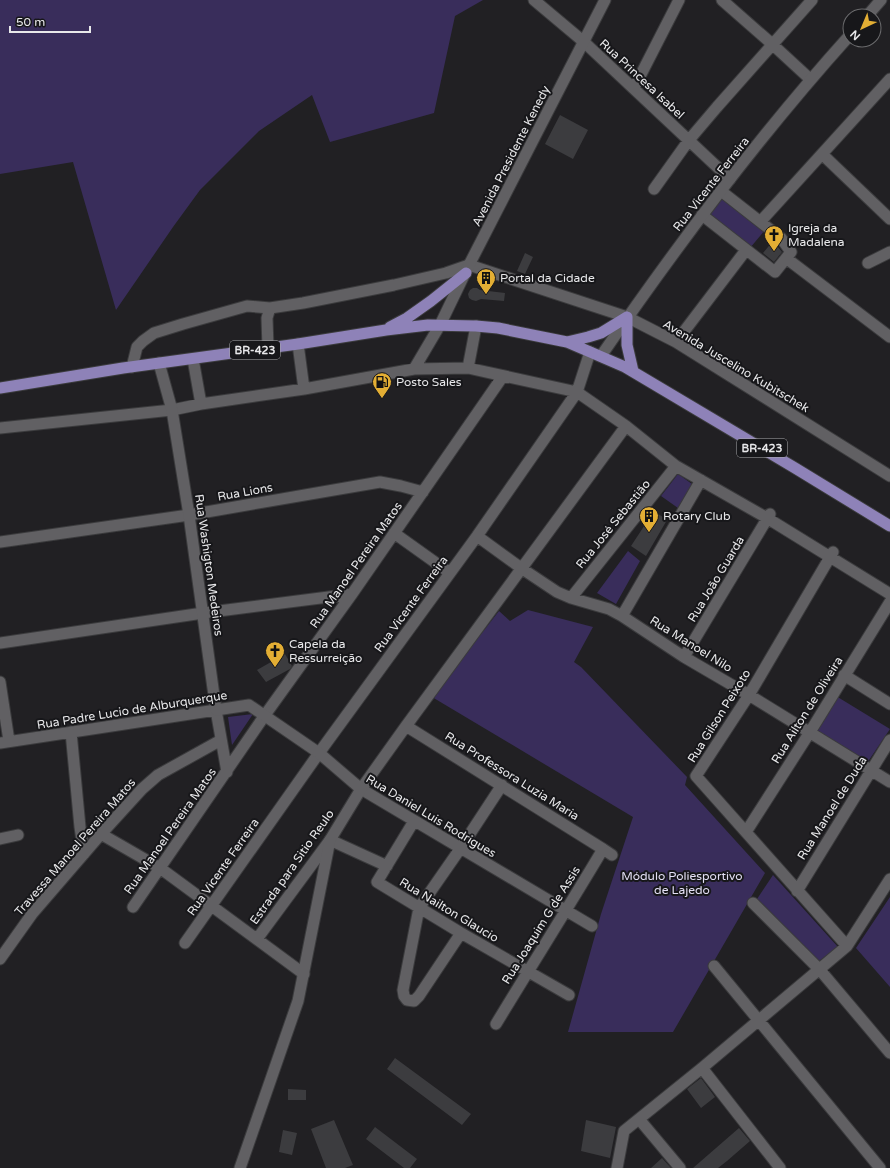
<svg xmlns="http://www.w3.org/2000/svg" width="890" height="1168" font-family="'Varela Round',sans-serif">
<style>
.green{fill:#392d5b}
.building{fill:#3c3c3f}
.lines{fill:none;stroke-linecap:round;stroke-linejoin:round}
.minor-casing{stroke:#3b3b3d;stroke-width:13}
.tertiary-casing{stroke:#3b3b3d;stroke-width:13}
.primary-casing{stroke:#3b3b3d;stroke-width:13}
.minor{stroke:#616063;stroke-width:11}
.tertiary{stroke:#616063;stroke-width:11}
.primary{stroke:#8e82b8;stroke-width:11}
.labels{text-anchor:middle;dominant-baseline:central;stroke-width:4;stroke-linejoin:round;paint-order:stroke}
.shield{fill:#17171a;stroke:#a9a9ac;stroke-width:1}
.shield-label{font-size:11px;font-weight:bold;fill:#e8e8ea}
.street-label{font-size:12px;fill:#e8e8ea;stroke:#17171a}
.poi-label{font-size:12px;fill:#e8e8ea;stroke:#17171a;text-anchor:start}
.park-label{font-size:12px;fill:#e4e0f5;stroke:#17171a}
</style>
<rect width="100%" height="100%" fill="#212023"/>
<path class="green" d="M0,0h483l-28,16 -21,97 -104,29 -18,-47 -53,36 -59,59 -27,37 -57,83 -43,-148 -73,12z
M722,197l43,33 -15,18 -42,-33z
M678,474l14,10 -14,24 -17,-12z
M628,551l12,10 -24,43 -19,-11z
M528,610l65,17 -19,35 7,5 106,110 -2,8 80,88 -92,159h-105l33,-118 32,-97 -201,-120 67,-86 11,10z
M836,696l54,33 -23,34 -53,-32z
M253,714l-21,31 -4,-28z
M773,875l65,72 -19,14 -62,-62z
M890,897v90l-34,-39z"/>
<path class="building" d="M560,115l28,15 -15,29 -28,-15z
M773,241l9,11 -8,10 -11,-9z
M525,253l8,4 -8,17 -8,-3z
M473,288h4l3,2 25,3 -1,8 -23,-2 -5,2 -4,-1 -3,-2 -1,-4 2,-4z
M654,511l13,9 -21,36 -15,-10z
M285,654l7,12 -2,3 -24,13 -9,-12z
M395,1058l76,56 -9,11 -75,-56z
M701,1078l14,19 -14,11 -14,-19z
M288,1089l18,1v10h-18z
M334,1120l19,45 -8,3h-19l-15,-39z
M586,1120l30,7 -6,31 -29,-7z
M375,1127l42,32 -7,9h-6l-38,-29z
M739,1128l11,13 -23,20 -9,7h-25z
M283,1130l14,3 -5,22 -13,-3z
M662,1158l9,10h-20z"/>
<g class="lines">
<g class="minor-casing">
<path id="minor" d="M534,0l50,42 146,137
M722,0l50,44 38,35
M634,88l45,-88
M822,154l68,65
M654,189l35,-49 28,-33 95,-107
M702,215l73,57 16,-20 -10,-14 -60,-47
M761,221l129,-142
M786,258l104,79
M868,263l22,-11
M676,342l70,-92
M298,344l6,45
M268,348l-1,-30 3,-10
M193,359l8,45
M132,367l5,-20 6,-6 11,-8 29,-9 64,-18 23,2 33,-5 91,-18 52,-12 23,-8 158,52 49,25 214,134
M468,368l8,-42
M414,369l26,-44
M0,428l172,-18 29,-6 103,-15 110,-20 54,-1 109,24 49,34 50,40 91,52 123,76
M394,533l56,40
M477,536l44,32 36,24 14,6 38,11 13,7 62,41 65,38 141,87
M0,542l189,-27 191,-33 21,4 22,6
M833,552l-84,143 -53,81 151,170
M571,598l105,-132
M622,616l79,-136
M0,643l203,-30 149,-19
M684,657l86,-143
M844,675l46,29
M0,682l9,59
M406,726l197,123
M71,732l9,95 4,27
M0,743l216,-33 11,62
M414,821l-37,61 84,51 108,62
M746,832l64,-100 80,-130
M101,834l59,34 144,106
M0,839l18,-4
M797,891l93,-151
M753,903l67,67 70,83
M133,907l132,-192 87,-121 151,-218
M592,926l-231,-137 45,-63 220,-300
M461,933l-42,63 -5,5 -7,-1 -3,-4 -1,-6 16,-82 41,-59 42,-64
M257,939l73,-99 57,26
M185,943l134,-190 158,-217 100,-144 13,-40
M0,959l32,-45 69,-80 41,-45 16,-14 63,-35
M714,966l166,202
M496,1024c35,-58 72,-116 107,-175l9,6
M702,1068l78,100
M639,1119l41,49
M617,1168l7,-37 78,-63 145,-122 43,-67"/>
</g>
<g class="tertiary-casing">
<path id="tertiary" d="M867,16l14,-16
M440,325l29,-60 136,-265
M601,356c77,-112 159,-221 249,-321
M159,363l13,47 17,105 27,195 33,-5 70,48 42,36 -31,51 -32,161 -58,167"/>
</g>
<g class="primary-casing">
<path id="primary" d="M627,317v28l6,26
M390,327l17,-9 24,-17 35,-28
M567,342l21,-5 13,-4 26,-16
M0,388l123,-20 175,-24 88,-14 42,-5 48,1 22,2 69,14 58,25 170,101 95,58"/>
</g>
<use href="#minor" class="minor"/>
<use href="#tertiary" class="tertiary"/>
<use href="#primary" class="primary"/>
</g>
<defs>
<g id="church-pin" transform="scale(1)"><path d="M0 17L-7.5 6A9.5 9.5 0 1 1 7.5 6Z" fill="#e3ae34" stroke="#17171a"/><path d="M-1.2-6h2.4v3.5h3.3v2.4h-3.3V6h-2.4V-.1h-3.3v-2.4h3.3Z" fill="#111"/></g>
<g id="building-pin" transform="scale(1)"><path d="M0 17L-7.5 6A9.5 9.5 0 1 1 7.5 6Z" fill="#e3ae34" stroke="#17171a"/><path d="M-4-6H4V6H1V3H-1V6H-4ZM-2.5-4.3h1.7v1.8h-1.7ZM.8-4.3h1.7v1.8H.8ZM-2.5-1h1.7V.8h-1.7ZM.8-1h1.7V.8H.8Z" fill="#111"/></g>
<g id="fuel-pin" transform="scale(1)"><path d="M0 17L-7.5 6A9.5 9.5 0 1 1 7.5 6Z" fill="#e3ae34" stroke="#17171a"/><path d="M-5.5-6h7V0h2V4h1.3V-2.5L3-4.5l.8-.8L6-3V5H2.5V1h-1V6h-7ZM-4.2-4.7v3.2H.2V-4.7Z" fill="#111"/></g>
</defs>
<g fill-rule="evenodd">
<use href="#church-pin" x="774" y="235"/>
<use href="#building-pin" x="486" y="278"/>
<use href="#fuel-pin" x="382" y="382"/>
<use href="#building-pin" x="649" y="516"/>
<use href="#church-pin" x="275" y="651"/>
</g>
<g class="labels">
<g class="shield">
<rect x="230" y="341" width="50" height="18" rx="3"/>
<rect x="737" y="439" width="50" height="18" rx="3"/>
</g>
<g class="shield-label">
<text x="255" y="350">BR-423</text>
<text x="762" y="448">BR-423</text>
</g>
<g class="street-label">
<text transform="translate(642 79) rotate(43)">Rua Princesa Isabel</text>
<text transform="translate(511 156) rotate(-63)">Avenida Presidente Kenedy</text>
<text transform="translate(711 184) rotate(-52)">Rua Vicente Ferreira</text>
<text transform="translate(736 366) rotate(31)">Avenida Juscelino Kubitschek</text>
<text transform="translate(245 492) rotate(-10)">Rua Lions</text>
<text transform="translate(613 524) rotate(-51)">Rua José Sebastião</text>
<text transform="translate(209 565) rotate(82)">Rua Washigton Medeiros</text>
<text transform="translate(356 565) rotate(-55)">Rua Manoel Pereira Matos</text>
<text transform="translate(716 579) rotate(-59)">Rua João Guarda</text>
<text transform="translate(411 604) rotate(-54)">Rua Vicente Ferreira</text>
<text transform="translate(691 644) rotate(32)">Rua Manoel Nilo</text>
<text transform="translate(132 710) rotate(-9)">Rua Padre Lucio de Alburquerque</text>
<text transform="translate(807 710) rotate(-58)">Rua Ailton de Oliveira</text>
<text transform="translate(719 716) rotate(-58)">Rua Gilson Peixoto</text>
<text transform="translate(512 776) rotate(32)">Rua Professora Luzia Maria</text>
<text transform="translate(832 808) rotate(-58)">Rua Manoel de Duda</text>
<text transform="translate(431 816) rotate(31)">Rua Daniel Luis Rodrigues</text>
<text transform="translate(170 831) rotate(-55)">Rua Manoel Pereira Matos</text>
<text transform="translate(75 847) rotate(-49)">Travessa Manoel Pereira Matos</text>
<text transform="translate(223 867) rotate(-55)">Rua Vicente Ferreira</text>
<text transform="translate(292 867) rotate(-55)">Estrada para Sitio Reulo</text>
<text transform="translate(449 910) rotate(31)">Rua Nailton Glaucio</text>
<text transform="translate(541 925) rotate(-58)">Rua Joaquim G de Assis</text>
</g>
<g class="poi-label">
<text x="788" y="228">Igreja da<tspan x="788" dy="14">Madalena</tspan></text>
<text x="500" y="278">Portal da Cidade</text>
<text x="396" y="382">Posto Sales</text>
<text x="663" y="516">Rotary Club</text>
<text x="289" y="644">Capela da<tspan x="289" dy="14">Ressurreição</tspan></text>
</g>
<g class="park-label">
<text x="682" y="876">Módulo Poliesportivo<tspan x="682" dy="14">de Lajedo</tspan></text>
</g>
</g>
<g transform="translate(862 28) rotate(224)"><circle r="19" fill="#17171a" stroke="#6b6b6d"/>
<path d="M0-3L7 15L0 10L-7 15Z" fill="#e3ae34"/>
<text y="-6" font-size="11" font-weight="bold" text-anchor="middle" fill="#e8e8ea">N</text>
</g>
<path d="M10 26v6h80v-6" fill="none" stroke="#e8e8ea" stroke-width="2"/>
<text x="16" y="26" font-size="12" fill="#e8e8ea" stroke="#17171a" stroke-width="3" paint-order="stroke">50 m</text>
</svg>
